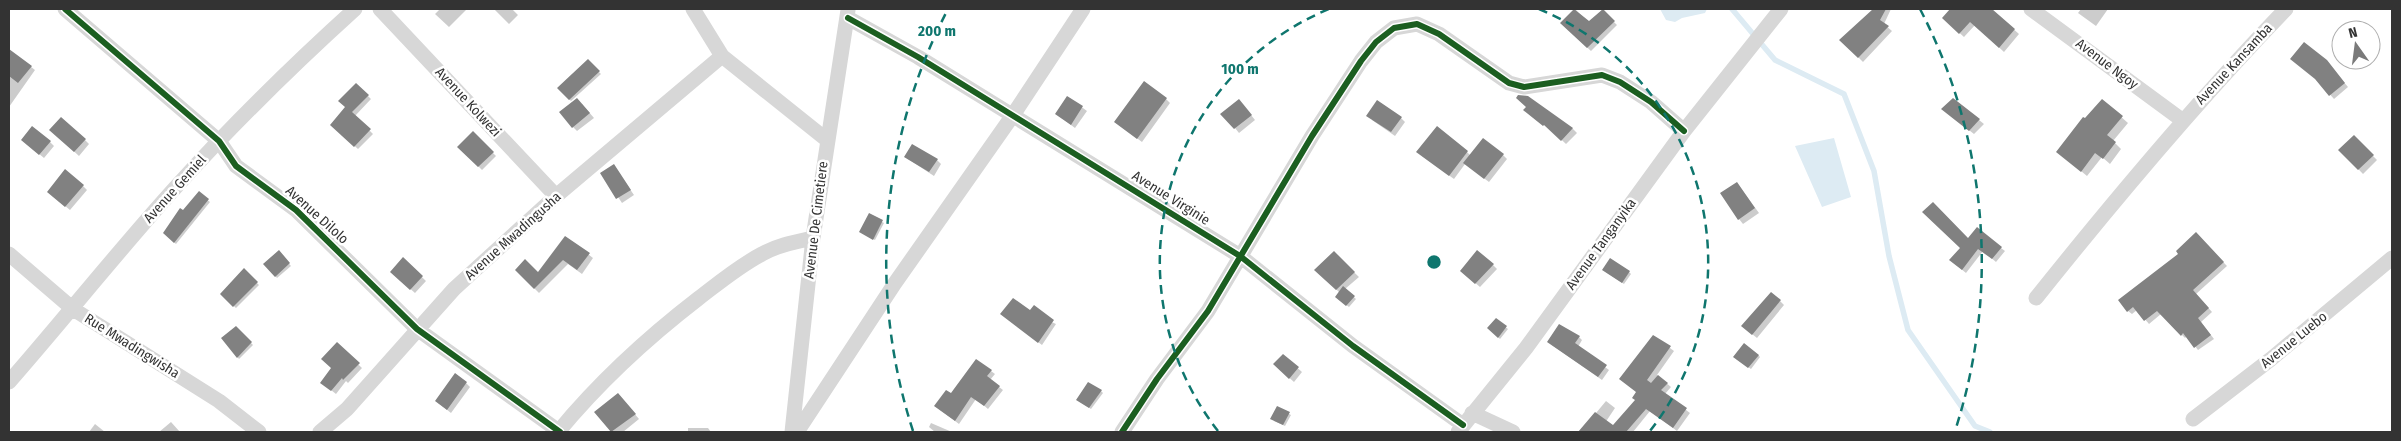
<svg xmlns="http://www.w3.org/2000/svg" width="2401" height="441" font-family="'Fira Sans Condensed',sans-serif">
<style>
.water{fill:#ddebf3}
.shadow{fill:#0003}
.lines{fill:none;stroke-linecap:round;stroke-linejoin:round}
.stream{stroke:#ddebf3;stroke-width:5.5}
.building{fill:#818181}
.minor{stroke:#d7d7d7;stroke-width:15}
.cycleway-casing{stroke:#fff;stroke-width:9}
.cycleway{stroke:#1b5e20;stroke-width:6}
.ring{fill:none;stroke:#0f766e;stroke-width:2.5;stroke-dasharray:9 6}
.labels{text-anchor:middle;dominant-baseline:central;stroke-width:5;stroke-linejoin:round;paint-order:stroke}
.street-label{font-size:14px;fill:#333;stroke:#fff}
.centre{fill:#0f766e;stroke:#fff;stroke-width:2.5}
.ring-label{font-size:15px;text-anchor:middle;font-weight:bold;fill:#0f766e;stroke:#fff;stroke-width:5;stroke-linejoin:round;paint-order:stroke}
</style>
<rect width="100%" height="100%" fill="#fff"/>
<path class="water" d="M1660,9h47l-2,4 -23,5 -7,4 -9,-2z
M1834,138l17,59 -29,10 -27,-61z"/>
<path class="shadow" d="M440,9h27l-18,18 -14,-13z
M494,9h18l6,6 -9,9z
M1575,9l14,14 13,-13 15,15 -26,26 -30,-28z
M1875,9h16l-7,15 8,7 -29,31 -22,-22z
M1952,9h39l28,25 -15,18 -29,-27 -11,12 -21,-19z
M2081,9h27l-12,17 -18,-13z
M13,53l22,17 -26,37v-48z
M588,61l13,13 -30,27 -13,-13z
M2330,66l18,21 -14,12 -16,-18z
M356,84l15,15 -16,17 18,18 -15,15 -27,-24 16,-18z
M1068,97l19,14 -12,17 -19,-14z
M1528,97l45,32 4,4 -11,11 -17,-16 -21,-16z
M1166,99l4,4 -28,39 -27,-20z
M1953,99l31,25 -10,10 -27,-21z
M2102,100l26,23 -15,18 8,8 -11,15 -8,-7 -15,19 -29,-24z
M582,104l12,14 -17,13 -4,-4z
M1243,105l12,15 -16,13 -4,-5z
M1401,118l4,4 -10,14 -23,-16z
M473,133l23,23 -14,14 -23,-23z
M55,134l30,6 4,4 -10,12z
M2354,137l23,23 -14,14 -23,-24z
M50,142l4,4 -10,12 -17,-14z
M1467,152l4,4 32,-1 4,4 -18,23 -24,-18 -11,15 -32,-23z
M905,157l32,3 4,4 -7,12z
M614,166l20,29 -12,8 -20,-30z
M1737,183l22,30 -16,11 -4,-5z
M83,186l4,4 -17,20 -17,-14z
M199,193l11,9 -34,42 -12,-11z
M869,215l15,8 -9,17 -13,-7z
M2196,234l31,32 -31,28 16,18 -11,10 13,17 -16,11 -11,-14 -2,2 -24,-24 -12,10 -12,-14 -5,4 -4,-3z
M566,237l27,21 -11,16 -14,-10 -29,29 -23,-23 22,4z
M1968,240l33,8 4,3 -9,11 -13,-11 -17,22 -11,-9z
M279,252l12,14 -14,12 -12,-14z
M1334,253l25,24 -14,12 11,10 -7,8 -11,-8 2,-6 -24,-23z
M403,259l23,22 -11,12 -24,-21z
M1493,265l4,4 -17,18 -14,-12z
M244,270l15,15 -23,23 -15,-14z
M1606,272h23l2,2 -7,10z
M1780,301l4,4 -27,33 -10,-8z
M1030,312l26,12 -14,21 -37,-28z
M1496,320l12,9 -8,10 -11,-11z
M236,328l17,17 -14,14 -16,-21z
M1654,336l20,15 -17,24 14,12 -6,7 25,19 -13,18 -27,-20 -17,21h-25l28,-31z
M1579,337l3,3 -4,7 31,23 -7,10 -50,-35z
M337,344l25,24 -14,15 -2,-2 -10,13 -10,-8 7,-18z
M1283,355l19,17 -8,10 -20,-18z
M1758,355l2,2 -9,12 -15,-10z
M991,371l4,3 -5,6 13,10 -15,19 -12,-10 -17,25 -24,-18z
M466,383l4,4 -19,26 -15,-12z
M1101,391l2,2 -12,16 -11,-7z
M622,399l17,20 -16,13h-10l-17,-20z
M1606,401l9,7 -16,24h-17l-1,-1z
M1278,408l13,7 -6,11 -11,-5z
M171,422l9,10h-21z
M931,423l21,9h-17l-6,-5z
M95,424l10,8h-16z
M688,428h20l3,4h-23z"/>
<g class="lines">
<path class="stream" d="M1732,9l43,51 69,34 30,77 15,85 19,74 67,96 15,6"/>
</g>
<path class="building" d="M1574,9l15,12 14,-12 12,12 -28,27 -27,-25z
M1873,9h13l-6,11 9,6 -31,32 -19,-18z
M1950,9h42l23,20 -16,19 -29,-26 -11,12 -17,-16z
M2304,42l23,18 18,23 -16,13 -14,-17 -25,-20z
M9,49l23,17 -14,17 -9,-7z
M588,59l12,12 -31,29 -12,-12z
M1144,81l23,17 -30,41 -23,-17z
M356,83l13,12 -17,17 19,17 -17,18 -24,-22 15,-18 -7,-6z
M1518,95l10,1 45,32 -12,13 -17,-16 -1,1 -20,-16 3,-3 -10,-9z
M1067,96l16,10 -12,19 -16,-11z
M577,98l13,15 -18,15 -13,-16z
M1953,98l27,21 -11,12 -28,-22z
M1239,99l13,16 -18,14 -14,-15z
M2102,99l21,17 -16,19 9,7 -13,17 -8,-6 -14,19 -25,-20 27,-35 2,1z
M1377,100l25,17 -11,15 -25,-16z
M61,117l25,22 -12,13 -25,-22z
M32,126l19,15 -12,14 -18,-15z
M1437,126l31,25 -19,25 -33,-24z
M473,131l21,21 -16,15 -21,-20z
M2354,135l20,20 -16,15 -20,-20z
M1483,138l21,16 -20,25 -21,-16z
M912,144l26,15 -9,13 -25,-15z
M614,164l17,26 -15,9 -16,-26z
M65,169l19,16 -19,22 -18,-15z
M1737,182l18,26 -17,12 -18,-27z
M199,191l10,8 -35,44 -11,-10 17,-25 3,2z
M1933,202l35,36 9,-11 25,20 -10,12 -14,-10 -16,21 -13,-10 11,-12 -38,-36z
M869,213l14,7 -10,20 -14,-8z
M2196,232l28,30 -31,28 16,18 -11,10 13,17 -17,13 -11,-15 -2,3 -24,-25 -13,10 -11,-14 -6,5 -9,-12 60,-46 -2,-3z
M565,236l25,17 -13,17 -14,-10 -29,29 -19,-19 10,-11 13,13z
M279,250l11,13 -15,14 -12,-13z
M1477,250l17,14 -19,20 -15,-13z
M1334,251l21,21 -19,18 -22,-20z
M403,257l20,19 -13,14 -20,-18z
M1610,258l20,13 -8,12 -20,-13z
M244,268l14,14 -25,25 -13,-13z
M1343,286l12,10 -9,10 -11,-9z
M1771,292l10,8 -29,35 -11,-9z
M1013,298l17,12 4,-5 20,15 -16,23 -38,-29z
M1496,318l11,8 -9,12 -11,-10z
M1559,324l21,12 -5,7 32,22 -9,12 -51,-35z
M236,326l16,16 -15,16 -16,-20z
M1653,335l18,11 -24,34 4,3 7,-8 10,8 -7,7 26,18 -14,20 -27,-19 -20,23h-48l17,-20 18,13 22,-25 -3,-2 4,-6 -17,-13z
M337,342l23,21 -17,17 -1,-2 -11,13 -11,-8 11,-15 -10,-9z
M1744,343l15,12 -11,13 -15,-11z
M1283,354l16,13 -10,12 -16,-15z
M976,359l16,11 -5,6 13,10 -16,20 -13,-9 -16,24 -21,-15 12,-16 5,3z
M455,373l12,9 -20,28 -12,-9z
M1088,382l14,8 -13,18 -13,-8z
M618,393l18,21 -25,18 -17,-20z
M1277,406l13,6 -7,13 -13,-6z"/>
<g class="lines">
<path class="minor" d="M65,9l154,132 17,25 60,44 121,119 143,103
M380,9l176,187
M693,9l29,47 105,84
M2031,9l151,111
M848,18l70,39 322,199 113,90 110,79
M9,254l64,55 146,92 40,31
M2036,298c80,-100 161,-197 250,-289
M9,382c56,-64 109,-131 166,-194 57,-63 117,-122 180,-179
M1472,413l41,19
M2193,419l78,-60 121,-101
M320,432l27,-23 107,-120 102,-93 166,-140
M558,432c42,-51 89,-94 141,-134 21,-16 40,-32 63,-44 16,-9 33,-12 51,-16
M792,432l21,-194 35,-228
M797,432l98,-149 118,-168 70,-106
M1122,432l35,-53 51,-68 104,-175 49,-75 15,-19 18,-14 23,-4 22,10 70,49 15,4 78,-12 18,7 31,20 33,29
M1458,432l68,-84 158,-217 97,-122"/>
<g class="cycleway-casing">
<path id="cycleway" d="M65,9l154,132 17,25 60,44 121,119 143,103
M848,18l70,39 322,199 113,90 110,79
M1122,432l35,-53 51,-68 104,-175 49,-75 15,-19 18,-14 23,-4 22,10 70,49 15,4 78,-12 18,7 31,20 33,29"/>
</g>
<use href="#cycleway" class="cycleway"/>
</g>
<g class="ring">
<path d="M1218 431A274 274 0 0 1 1329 9M1539 9A274 274 0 0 1 1650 431"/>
<path d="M913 431A548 548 0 0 1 948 9M1920 9A548 548 0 0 1 1955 431"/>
</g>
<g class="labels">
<g class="street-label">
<text transform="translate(2107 64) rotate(37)">Avenue Ngoy</text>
<text transform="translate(2234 64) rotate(-47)">Avenue Kansamba</text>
<text transform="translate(468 102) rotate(47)">Avenue Kolwezi</text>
<text transform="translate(175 189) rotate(-48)">Avenue Gemiel</text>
<text transform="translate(1171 198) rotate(32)">Avenue Virginie</text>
<text transform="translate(317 215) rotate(42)">Avenue Dilolo</text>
<text transform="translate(816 220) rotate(-83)">Avenue De Cimetiere</text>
<text transform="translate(513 236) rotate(-42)">Avenue Mwadingusha</text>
<text transform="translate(1601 244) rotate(-54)">Avenue Tanganyika</text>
<text transform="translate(2294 340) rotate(-39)">Avenue Luebo</text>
<text transform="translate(132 346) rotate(32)">Rue Mwadingwisha</text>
</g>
</g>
<circle cx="1434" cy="262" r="8" class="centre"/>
<g class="ring-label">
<text x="937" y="36">200 m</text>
<text x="1240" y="74">100 m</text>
</g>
<rect width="2401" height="441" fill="none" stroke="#333333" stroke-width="20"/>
<g transform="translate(2356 45) rotate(346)"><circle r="24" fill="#ffffff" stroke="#adadad"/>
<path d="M0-4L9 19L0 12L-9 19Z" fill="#7a7a7a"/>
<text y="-8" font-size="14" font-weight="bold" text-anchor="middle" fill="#333333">N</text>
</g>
</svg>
